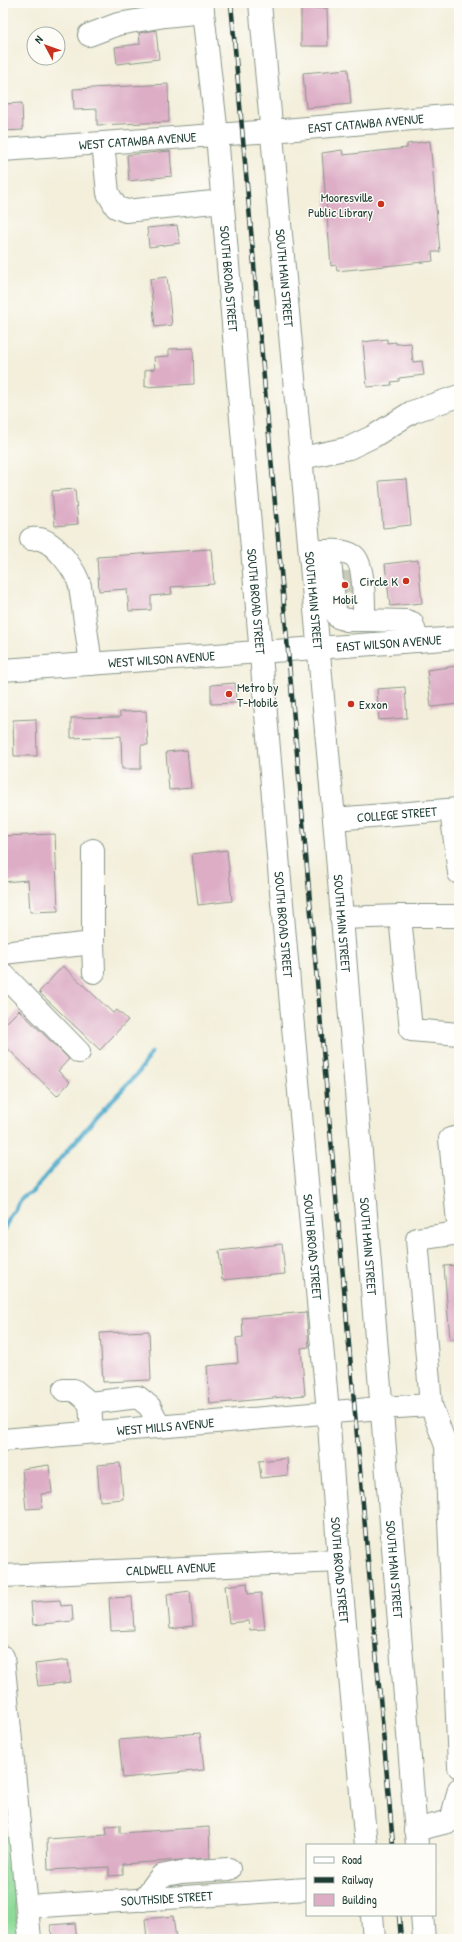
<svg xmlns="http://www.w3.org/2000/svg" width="462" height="1942" font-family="'Patrick Hand',sans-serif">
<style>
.green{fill:#8cd996;stroke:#568b65}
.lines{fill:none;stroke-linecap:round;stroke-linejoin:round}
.stream{stroke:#4eabcc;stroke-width:4.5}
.building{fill:#ddadc6}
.minor-tunnel{stroke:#c9cbba;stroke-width:22;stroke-dasharray:22 11;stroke-linecap:butt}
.minor-casing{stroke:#899688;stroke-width:24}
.major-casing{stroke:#899688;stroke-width:24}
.minor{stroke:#fff;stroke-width:22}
.major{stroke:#fff;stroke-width:22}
.rail-casing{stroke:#1f3d34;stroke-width:4.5}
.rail{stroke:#fdfcf7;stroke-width:3;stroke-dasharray:9;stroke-linecap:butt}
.poi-dot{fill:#c8321e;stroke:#fdfcf7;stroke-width:1.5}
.labels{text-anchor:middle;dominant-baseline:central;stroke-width:3;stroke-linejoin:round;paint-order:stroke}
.street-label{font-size:13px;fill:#1f3d34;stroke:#fdfcf7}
.poi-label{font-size:13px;fill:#1f3d34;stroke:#fdfcf7;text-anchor:end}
</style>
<rect width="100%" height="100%" fill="#fdfcf7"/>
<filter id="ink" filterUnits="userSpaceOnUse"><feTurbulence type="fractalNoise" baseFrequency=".025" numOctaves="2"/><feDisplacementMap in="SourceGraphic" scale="8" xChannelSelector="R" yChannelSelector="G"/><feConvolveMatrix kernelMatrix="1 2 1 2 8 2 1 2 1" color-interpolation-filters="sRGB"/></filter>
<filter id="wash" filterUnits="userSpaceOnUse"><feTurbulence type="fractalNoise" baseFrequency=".012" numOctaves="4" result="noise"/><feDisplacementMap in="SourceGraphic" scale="16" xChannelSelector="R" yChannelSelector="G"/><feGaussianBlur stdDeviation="0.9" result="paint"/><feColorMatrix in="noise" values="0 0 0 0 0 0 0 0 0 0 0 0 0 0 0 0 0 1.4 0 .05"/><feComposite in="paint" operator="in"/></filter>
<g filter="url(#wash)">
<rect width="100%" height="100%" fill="#f3efdb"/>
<path class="green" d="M3,1746l16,193h-16z"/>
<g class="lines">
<path class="stream" d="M3,1230l19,-32 10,-6 65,-76 42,-44 12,-19"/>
</g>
<g id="blocks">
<path class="building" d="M327,8l1,38h-27v-37z
M156,30l3,29 -42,5 -2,-17 25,-3 -1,-11z
M348,69l3,35 -45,4 -3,-35z
M168,84l1,38 -72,3v-16l-23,1 -1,-21z
M22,103l1,27 -20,1v-27z
M430,141l10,111h-8l1,9 -96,10 -1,-6 -5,1 -9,-113 20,-3 1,5 64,-7v-4z
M170,151l2,25 -43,5 -2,-26z
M177,225l3,18 -31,4 -2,-19z
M167,277l5,48 -17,2 -5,-48z
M387,339v4l9,-1v2l15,-1 2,19 9,-1 2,14 -25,3v3l-8,1 1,3 -25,2 -4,-45z
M193,348l1,36 -49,3v-17l10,-1 -1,-12 15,-1v-7z
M407,479l4,46 -28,3 -4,-47z
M75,489l3,35 -23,2 -3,-35z
M211,549l3,35 -43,3 1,7 -21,2v14l-22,1 -2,-22 -28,2 -2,-34z
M418,560l4,43 -32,3 -5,-42z
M457,666l2,38 -28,3 -4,-37z
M235,683l1,20 -25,1v-19z
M405,687l2,31 -28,2 -2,-31z
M146,711l2,34h-7v24h-19l-1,-33 -50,2v-20l49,-1v-5z
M36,719l1,37h-23l-1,-36z
M187,750l4,38 -22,2 -3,-38z
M55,834l3,77 -28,1 -2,-32 -25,2v-46z
M227,850l5,51 -34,4 -6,-51z
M63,966l50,47 4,-3 11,10 -28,30 -61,-58z
M19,1010l50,49 -11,12 12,11 -13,14 -54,-52v-18z
M282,1244l3,30 -63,6 -3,-29z
M459,1265v74h-9l-6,-73z
M306,1312l3,35 -8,1 4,47 -95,9 -3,-38 31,-3 -2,-25 7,-1 -1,-19z
M149,1331l2,49 -48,2 -3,-49z
M287,1458l1,17 -27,3 -2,-17z
M120,1463l3,36 -23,2 -3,-36z
M49,1465l3,28 -11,1 1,14 -16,1 -4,-40z
M247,1583l1,11 13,-1 4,36 -15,1 -1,-9 -20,2 -4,-37z
M190,1591l3,35 -23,3 -3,-35z
M132,1597l2,33 -23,1 -2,-33z
M60,1600l1,6 11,-1 1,16 -40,4 -2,-23z
M68,1660l3,22 -33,4 -3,-22z
M200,1733l4,37 -81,8 -4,-38z
M120,1825v8l89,-6 1,31 -87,6v11l-14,1v-9l-61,3 -1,-31 60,-4 -1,-9z
M173,1916l3,23h-29l-2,-20z
M75,1923l2,16h-25l-1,-14z"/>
</g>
</g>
<g filter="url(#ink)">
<use href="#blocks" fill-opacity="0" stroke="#899688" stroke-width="1"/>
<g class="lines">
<path class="minor-tunnel" d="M335,582h18"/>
<g class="minor-casing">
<g id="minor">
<path id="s1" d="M202,3l15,132 67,792 44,485 11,149 27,284"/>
<path d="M89,35l29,-11 47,-8 38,-4"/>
<path d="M103,143l5,50 8,14 10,4 97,-10"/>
<path id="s2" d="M3,150l269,-19 187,-16"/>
<path d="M302,458l47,-10 25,-12 38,-24 47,-16"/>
<path d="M31,539c3,0 7,-1 9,0 16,4 36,32 40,47l11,78"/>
<path d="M329,551l6,59 3,7 9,3h17"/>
<path d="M311,552c12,-1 32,-4 43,4 11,9 10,51 10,64l42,1 6,2 6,18"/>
<path id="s3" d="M3,670l456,-32"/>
<path d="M451,810l8,63"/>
<path id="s4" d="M334,819l125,-10"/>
<path d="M400,916h59"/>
<path d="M341,918l59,-2 11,114 48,4"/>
<path d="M93,943l1,29"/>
<path d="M3,953l90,-10v-93"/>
<path d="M3,974l76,78"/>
<path d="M459,1233l-42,6 14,166 15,41 13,321"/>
<path d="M459,1233l-9,-94 9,-2"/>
<path d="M64,1390h10l16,13"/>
<path d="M92,1432l-2,-29 48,-6 12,10 9,19"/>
<path id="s5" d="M3,1440l378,-32 50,-3"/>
<path id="s6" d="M3,1576l336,-15"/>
<path d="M3,1657l27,282"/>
<path d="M415,1830l36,-9 8,-32"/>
<path d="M143,1900l18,-24 20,-4 48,-3"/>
<path id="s7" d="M27,1907l280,-18"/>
<path d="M372,1915l2,24"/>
</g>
</g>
<g class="major-casing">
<g id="major">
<path id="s8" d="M260,3l74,816 83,1026"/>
<path d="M422,1915l2,24"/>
</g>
</g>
<use href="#minor" class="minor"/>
<use href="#major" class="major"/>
<g class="rail-casing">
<path id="rail" d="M231,3l162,1842
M399,1915l2,24"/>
</g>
<use href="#rail" class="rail"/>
</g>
</g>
<g class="poi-dot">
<circle cx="381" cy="204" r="4"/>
<circle cx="406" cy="581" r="4"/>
<circle cx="345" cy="585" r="4"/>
<circle cx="229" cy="694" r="4"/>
<circle cx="351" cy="704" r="4"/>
</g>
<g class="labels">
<g class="street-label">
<text stroke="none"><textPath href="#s2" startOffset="364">EAST CATAWBA AVENUE</textPath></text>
<text stroke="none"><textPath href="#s2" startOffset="135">WEST CATAWBA AVENUE</textPath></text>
<text stroke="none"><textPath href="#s1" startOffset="277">SOUTH BROAD STREET</textPath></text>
<text stroke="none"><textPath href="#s8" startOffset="276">SOUTH MAIN STREET</textPath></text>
<text stroke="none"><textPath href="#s1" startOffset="601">SOUTH BROAD STREET</textPath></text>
<text stroke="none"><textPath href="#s8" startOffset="600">SOUTH MAIN STREET</textPath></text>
<text stroke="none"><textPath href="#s3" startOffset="387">EAST WILSON AVENUE</textPath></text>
<text stroke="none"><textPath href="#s3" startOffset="159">WEST WILSON AVENUE</textPath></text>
<text stroke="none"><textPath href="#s4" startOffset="63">COLLEGE STREET</textPath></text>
<text stroke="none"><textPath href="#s1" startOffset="925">SOUTH BROAD STREET</textPath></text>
<text stroke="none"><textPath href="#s8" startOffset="924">SOUTH MAIN STREET</textPath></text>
<text stroke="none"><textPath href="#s1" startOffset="1249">SOUTH BROAD STREET</textPath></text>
<text stroke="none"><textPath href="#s8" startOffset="1248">SOUTH MAIN STREET</textPath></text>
<text stroke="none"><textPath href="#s5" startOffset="163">WEST MILLS AVENUE</textPath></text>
<text stroke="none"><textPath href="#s6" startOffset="168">CALDWELL AVENUE</textPath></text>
<text stroke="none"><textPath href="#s1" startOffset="1573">SOUTH BROAD STREET</textPath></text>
<text stroke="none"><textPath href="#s8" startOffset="1572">SOUTH MAIN STREET</textPath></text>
<text stroke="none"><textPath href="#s7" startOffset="140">SOUTHSIDE STREET</textPath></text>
</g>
<g class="poi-label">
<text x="373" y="197">Mooresville<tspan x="373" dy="15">Public Library</tspan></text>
<text x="398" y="581">Circle K</text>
<text x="345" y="599" text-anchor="middle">Mobil</text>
<text x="237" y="687" text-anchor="start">Metro by<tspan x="237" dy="15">T-Mobile</tspan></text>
<text x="359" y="704" text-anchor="start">Exxon</text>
</g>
</g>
<rect width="462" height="1942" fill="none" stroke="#fdfcf7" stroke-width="16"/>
<rect x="306" y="1844" width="130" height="72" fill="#fdfcf7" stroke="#a4b0a9"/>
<rect x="314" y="1857" width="20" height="6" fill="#ffffff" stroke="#a4b0a9"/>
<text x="342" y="1864" font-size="12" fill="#1f3d34">Road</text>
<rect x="314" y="1877" width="20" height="6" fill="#1f3d34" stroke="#a4b0a9"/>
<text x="342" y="1884" font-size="12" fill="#1f3d34">Railway</text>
<rect x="314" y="1894" width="20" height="12" fill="#ddadc6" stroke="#a4b0a9"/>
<text x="342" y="1904" font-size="12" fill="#1f3d34">Building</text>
<g transform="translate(46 46) rotate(311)"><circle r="19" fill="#fdfcf7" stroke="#a4b0a9"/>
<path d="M0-3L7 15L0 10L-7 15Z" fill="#c8321e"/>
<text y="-6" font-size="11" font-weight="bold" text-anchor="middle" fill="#1f3d34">N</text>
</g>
</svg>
